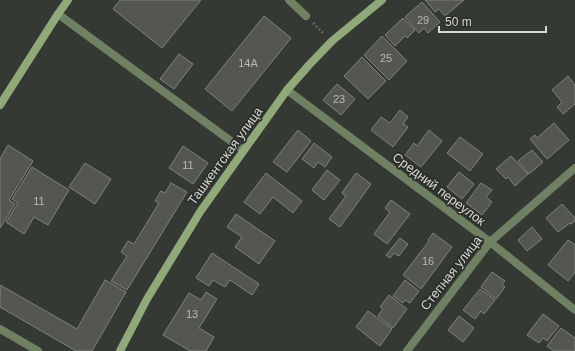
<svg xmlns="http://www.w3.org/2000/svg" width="575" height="351" font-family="Helvetica,sans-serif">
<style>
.building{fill:#545751;stroke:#7f827c}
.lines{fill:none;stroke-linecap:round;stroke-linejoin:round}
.path{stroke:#656963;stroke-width:2.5;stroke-dasharray:2 2;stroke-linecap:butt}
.street{stroke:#708063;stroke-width:8}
.secondary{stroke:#90a97a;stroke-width:8}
.labels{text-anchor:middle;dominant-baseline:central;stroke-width:3.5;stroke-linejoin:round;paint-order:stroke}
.number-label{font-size:11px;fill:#b6b8b3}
.street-label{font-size:13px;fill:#d6d8d4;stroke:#2b2e29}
</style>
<rect width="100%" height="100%" fill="#353933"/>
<path class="building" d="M120,0h81l-39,48 -49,-39z
M425,0h39l-19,16 -6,-7 -4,3z
M422,2l18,20 -12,11 -4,-5 -5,5 -14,-16z
M264,16l27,22 -59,73 -27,-22z
M403,18l12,12 -8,8 -2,-2 -10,10 -10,-11z
M382,36l25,25 -18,19 -25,-25z
M179,54l14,10 -19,25 -14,-10z
M362,57l24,24 -18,18 -24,-23z
M568,76l7,9v19l-12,10 -6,-7 5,-5 -10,-12z
M337,84l18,15 -14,16 -18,-15z
M400,110l8,7 -5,7 5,3 -15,20 -22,-17 10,-13 9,6z
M554,123l15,17 -22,19 -17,-20 5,-4 2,3z
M298,130l13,11 -24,31 -14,-10z
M429,130l13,11 -21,26 -16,-12 9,-12 3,3z
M460,137l23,17 -13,17 -23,-18z
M314,143l18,14 -7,10 -7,-5 -4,6 -12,-9z
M8,145l25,16 -24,39 6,4 -15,24v-69z
M183,146l25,17 -15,21 -24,-16z
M532,150l11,12 -14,12 -11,-13z
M511,156l17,18 -13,12 -7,-9 -2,2 -10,-10z
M85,163l26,16 -16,25 -26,-17z
M32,167l37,23 -21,35 -14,-8 -10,17 -18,-12 12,-19 -6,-4z
M327,170l13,10 -16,20 -12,-10z
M459,172l15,12 -12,15 -15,-12z
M266,173l36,28 -9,12 -20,-16 -13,17 -16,-12z
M356,173l15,11 -31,43 -11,-8 17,-23 -4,-3z
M171,183l16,9 -60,98 -16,-9 16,-25 -6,-4 7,-11 6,3 25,-41 -4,-2 6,-10 4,2z
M481,183l11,7 -6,7 6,5 -10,13 -16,-12z
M391,200l19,14 -23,30 -13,-10 16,-22 -5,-4z
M562,204l13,14v3l-4,3 -1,-1 -12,9 -12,-14z
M236,214l39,27 -16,23 -24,-17 7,-10 -15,-10z
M532,227l10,12 -15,12 -9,-11z
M433,233l19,14 -31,42 -18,-14 26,-34 -1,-1z
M400,238l8,6 -9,12 -5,-3 -4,5 -4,-3z
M568,240l7,5v27l-7,9 -20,-16z
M212,253l47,31 -7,11 -22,-15 -5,7 -12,-7 -4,6 -13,-8z
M492,272l13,9 -3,4 3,2 -9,12 -15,-12z
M105,280l21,12 -34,59h-16l-76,-44v-22l77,44z
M405,280l14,11 -9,12 -5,-3 -2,3 -10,-7z
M480,289l15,11 -11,14 -3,-3 -6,8 -12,-9z
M206,292l11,7 -18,29 15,9 -8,14h-16l-27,-16 26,-42 12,7z
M389,295l18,14 -14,19 -15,-12 5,-7 -3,-2z
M368,311l24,18 -12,17 -24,-19z
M543,314l16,12 -12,15 -4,-3 -4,5 -12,-8z
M459,316l15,12 -11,14 -15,-12z
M561,328l14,10v13h-21l-7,-5z"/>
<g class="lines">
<path class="path" d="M313,23l11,11"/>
<path class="street" d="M289,0l17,16
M58,14l185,136
M287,90l203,152 85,68
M0,329l38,22
M407,351l83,-109 85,-74"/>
<path class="secondary" d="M0,105l58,-91 10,-14
M120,351l27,-52 53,-87 87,-122 22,-25 23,-24 50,-41"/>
</g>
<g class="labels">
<g class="number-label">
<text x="423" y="20">29</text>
<text x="386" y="58">25</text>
<text x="248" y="63">14А</text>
<text x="339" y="99">23</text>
<text x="188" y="165">11</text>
<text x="39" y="201">11</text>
<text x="428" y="261">16</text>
<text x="192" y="314">13</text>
</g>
<g class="street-label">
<text transform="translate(225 156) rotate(-54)">Ташкентская улица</text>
<text transform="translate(439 189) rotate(37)">Средний переулок</text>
<text transform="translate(451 273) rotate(-52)">Степная улица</text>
</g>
</g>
<path d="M439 26v6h107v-6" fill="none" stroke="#d6d8d4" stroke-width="2"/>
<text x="445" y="26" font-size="12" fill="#d6d8d4" stroke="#2b2e29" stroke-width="3" paint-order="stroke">50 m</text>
</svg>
